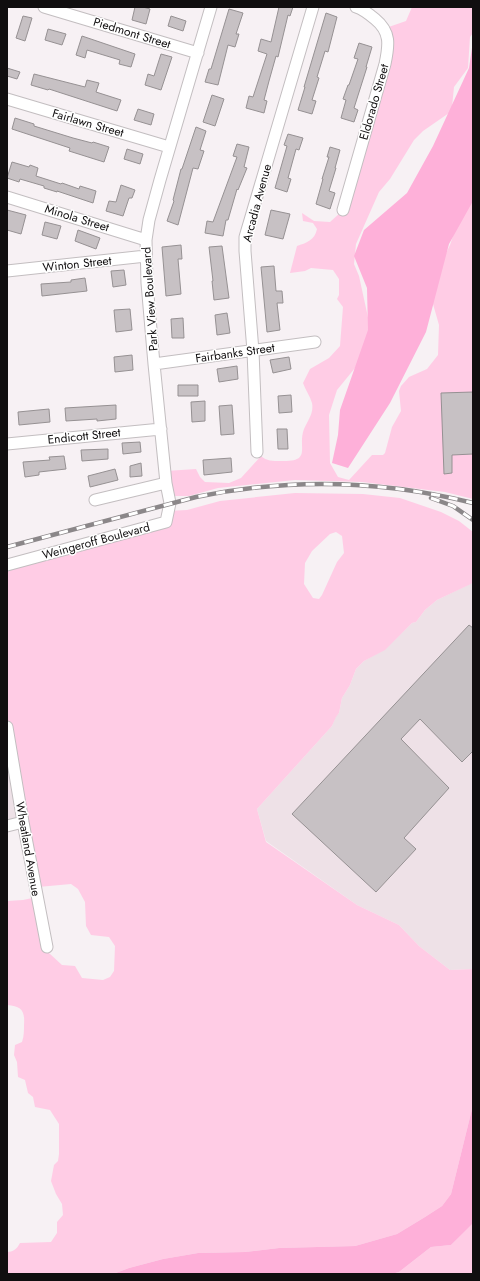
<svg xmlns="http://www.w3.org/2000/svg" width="480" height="1281" font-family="Jost,sans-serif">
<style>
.built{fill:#eee1e7}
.green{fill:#ffcce5;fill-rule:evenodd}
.water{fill:#feb0d9}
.building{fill:#c7c1c4;stroke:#969193}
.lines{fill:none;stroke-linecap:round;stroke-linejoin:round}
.minor-casing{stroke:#c3bec0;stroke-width:13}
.minor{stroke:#fff;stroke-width:11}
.rail-casing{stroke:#8b8789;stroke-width:4.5}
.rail{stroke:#fff;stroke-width:3;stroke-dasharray:9;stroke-linecap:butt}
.labels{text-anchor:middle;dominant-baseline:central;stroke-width:3;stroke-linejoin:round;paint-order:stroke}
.street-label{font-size:12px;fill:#100e0f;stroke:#fff}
</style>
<rect width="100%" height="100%" fill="#f7f1f4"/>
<path class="built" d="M472,583h1v386l-23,1 -31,-24 -20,-21 -42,-20 -91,-64 -9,-32 75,-83 4,-10 3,-3 3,-15 8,-13 6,-16 8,-8 21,-12 27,-26 4,-1 9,-12 12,-10z
M7,723l17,94 -17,11z"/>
<path class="green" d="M412,7h61v26l-3,4 -2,31 -14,19 -2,20 -3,6 -26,18 -9,9 -24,39 -11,13 -23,52 -2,20 5,12 10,46 -2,20 -12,26 -18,22 -8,25 1,48 8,14 11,3 23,-25h11l2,-2 7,-26 9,-16 -2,-20 2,-5 8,-9 18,-8 11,-14 1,-30 -8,-28v-12l19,-40 17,-51 6,-11v209l-28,82 7,-1v-18l21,-1v45l-28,-7 -83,-10 -67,-2 -77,8 -29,8h-22l-1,-25 30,-2 4,8 5,5 24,1 12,-5 20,-22c6,5 11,5 20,5 32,1 16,-14 23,-32 4,-9 10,-16 8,-26 -2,-7 -7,-14 -9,-20l7,-14 19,-11 11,-12 3,-39 -6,-8 2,-4v-16l-6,-9 -22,-2 -6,3 -15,2 7,-27c9,-3 18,-6 20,-17l-4,-6 -10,-2 -1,-8 12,8 16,1 10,-9 48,-164 -8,-19 26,-9z
M295,493l68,1 37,4 41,14 18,9 14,11v51l-36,17 -12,10 -9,12 -4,1 -27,27 -21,11 -8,8 -6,16 -8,13 -3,15 -3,4 -4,9 -75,83 9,33 91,63 42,20 20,21 31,24 23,-1v136l-22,89 -9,12 -17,11 -28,17 -42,12 -76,2 -34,4 -47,1 -35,6 -34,9 -16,6h-106v-22c6,0 10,-3 13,-9l31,-1 6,-9v-11l6,-7 -1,-11 -6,-10 -5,-13 3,-16 4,-4 1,-7v-30l-9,-14 -15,-3 -2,-10 -5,-4 -3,-13 -7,-3 -1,-15 -3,-7 1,-10 7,-3c2,-6 2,-11 2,-17 1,-14 -2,-19 -17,-20v-104l16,-1 14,-3 10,50 2,6 13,12 13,1 7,12 21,2 7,-3 4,-6 1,-25 -6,-9 -18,-2 -5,-9 -1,-24 -7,-13 -7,-5 -33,3 -31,-164v-155l155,-40 5,-17 20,-1 33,-9zM336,532l6,4 2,17 -7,9 -15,33 -3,4 -6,-1 -9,-14 1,-21 7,-12 18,-17z
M473,1221v53h-81l7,-2 32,-25 20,-2 20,-21z"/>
<path class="water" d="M473,41v160l-24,43 -23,88 -36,71 -42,65 -16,-5 6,-28 2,-25 28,-80 -1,-42 -13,-32 10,-26 43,-37 26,-47 36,-78z
M473,1105v116l-1,3 -21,21 -20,2 -32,25 -7,2h-279l16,-6 34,-9 35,-6 47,-1 34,-4 76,-2 42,-12 28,-17 17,-11 9,-12z"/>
<path class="building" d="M135,7h8l7,2 -4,15 -14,-4z
M279,7h14l-3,9 -2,-1 -10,42 -2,-1 -7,25 -5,19 3,1 -3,12 -18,-5 3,-12 4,1 14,-43 -9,-3 3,-12 10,3z
M229,9l14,4 -7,21h3l-4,13 -7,-2 -10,40 -13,-3 4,-13h2z
M326,13l11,4 -9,35 -3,-1 -8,26 2,1 -7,22 4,1 -4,13 -14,-4 7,-23h-1z
M23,16l9,2 -7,23 -9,-3z
M171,16l15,5 -3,10 -15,-5z
M48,29l18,5 -4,11 -17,-5z
M82,36l53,18 -4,13 -12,-3 1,-4 -33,-10 -2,8 -9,-3z
M359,43l13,4 -6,20h1l-13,41 4,2 -4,12 -13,-4 5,-18 -3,-1 5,-14h1l9,-26 -4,-1z
M161,54l11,3 -11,33 -16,-5 3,-11 6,2z
M7,68l13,4 -3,7 -10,-3z
M34,74l51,13 2,-7 12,3 -3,9 25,8 -4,11 -68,-22 -1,1 -17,-5z
M212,95l12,4 -9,27 -12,-4z
M138,109l16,5 -3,11 -17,-5z
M15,118l19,6v2l39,12 19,5 1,-1 16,5 -5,15 -35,-11 1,-3 -58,-19z
M196,127l10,4 -6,19 4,1 -6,18 -5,-1 -15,57 -11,-4 7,-20 -1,-1 8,-31h1z
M288,134l15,4 -4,12 -3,-1 -8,29 3,1 -4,13 -12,-4 12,-42 -3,-1z
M237,144l12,3 -5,20 3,1 -9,22 -1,-1 -9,31h-2l-3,16 -18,-3 2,-12 6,1 24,-65 -4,-1z
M330,147l10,3 -5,18h1l-7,23 6,2 -5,16 -14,-5 7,-25h-1l7,-22h-2z
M127,149l16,5 -3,10 -16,-5z
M12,162l17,5 1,-2 8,3 -2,8 25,8 1,-1 17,6 1,-3 16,5 -3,12 -36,-12v1l-13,-4v-2l-24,-7 -1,3 -12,-4z
M121,185l14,5 -3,8h-3l-6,18 -17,-5 3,-10 7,1z
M7,210l19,5 -5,19 -14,-4z
M271,210l19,4 -7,25 -18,-4z
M45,222l16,4 -4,13 -15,-4z
M78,230l22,8 -4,11 -21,-8z
M181,245l1,14h-4l3,35 -15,2 -4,-49z
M222,246l7,52 -15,2 -2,-19h1l-4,-34z
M274,266l2,25h6l1,12h-6l3,27 -13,2 -6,-65z
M124,270l2,15 -13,2 -2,-16z
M85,278l2,13 -45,5 -1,-12 30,-2v-2z
M130,309l2,21 -16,2 -2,-22z
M227,313l3,20 -13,2 -2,-20z
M183,318l1,20h-12l-1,-19z
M132,355l1,15 -18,2 -1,-15z
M289,357l2,12 -18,4 -3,-13z
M237,366l1,13 -19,3 -2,-13z
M178,385h20v11h-20z
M473,392v62l-21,1v18l-8,1 -3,-81z
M291,395l1,17 -13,1 -1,-17z
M205,401v20l-13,1 -1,-20z
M116,405v14l-19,2v-2l-31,2 -1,-13z
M232,405l2,29 -13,1 -2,-29z
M49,409l1,13 -31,3 -1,-13z
M277,429h10l1,20h-10z
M140,442l1,10 -18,2 -1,-11z
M108,449v10l-26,2 -1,-11z
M64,456l2,13 -27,3v3l-14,2 -2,-15 27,-2 -1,-3z
M231,458l1,14 -28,3 -1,-15z
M141,463l1,13 -12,1v-11z
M115,469l3,11 -28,7 -2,-11z
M469,625l4,3v123l-11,11 -42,-43 -19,20 48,49 -45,50 12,11 -40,43 -84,-78z"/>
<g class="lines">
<g class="minor-casing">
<path id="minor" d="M44,7l154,46
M7,99l162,48
M7,197l139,43
M343,210l42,-146c4,-19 6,-32 -10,-45 -6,-5 -12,-10 -19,-12
M7,271l139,-15
M154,364l161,-22
M7,444l154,-15
M257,452l-4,-101 -8,-100v-14l68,-230
M95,500l71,-17
M7,565l159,-43 4,-19 -4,-20 -12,-119 -7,-81 -1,-43 3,-20 11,-40 51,-173
M7,727l16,95 24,125
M7,826l16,-4"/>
</g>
<use href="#minor" class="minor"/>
<g class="rail-casing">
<path id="rail" d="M431,498l22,8 20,14
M7,547l189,-50c92,-19 186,-17 277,6"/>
</g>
<use href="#rail" class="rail"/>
</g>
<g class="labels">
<g class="street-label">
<text transform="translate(132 33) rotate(17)">Piedmont Street</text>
<text transform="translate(374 102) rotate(-74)">Eldorado Street</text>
<text transform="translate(88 123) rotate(16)">Fairlawn Street</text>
<text transform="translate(257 203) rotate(-75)">Arcadia Avenue</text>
<text transform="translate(77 218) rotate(17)">Minola Street</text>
<text transform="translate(77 264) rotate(-6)">Winton Street</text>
<text transform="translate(150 299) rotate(-94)">Park View Boulevard</text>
<text transform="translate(235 353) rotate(-8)">Fairbanks Street</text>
<text transform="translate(84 436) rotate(-6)">Endicott Street</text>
<text transform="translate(96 541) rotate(-15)">Weingeroff Boulevard</text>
<text transform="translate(28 849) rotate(80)">Wheatland Avenue</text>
</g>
</g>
<rect width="480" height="1281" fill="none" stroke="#100e0f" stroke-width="16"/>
</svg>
